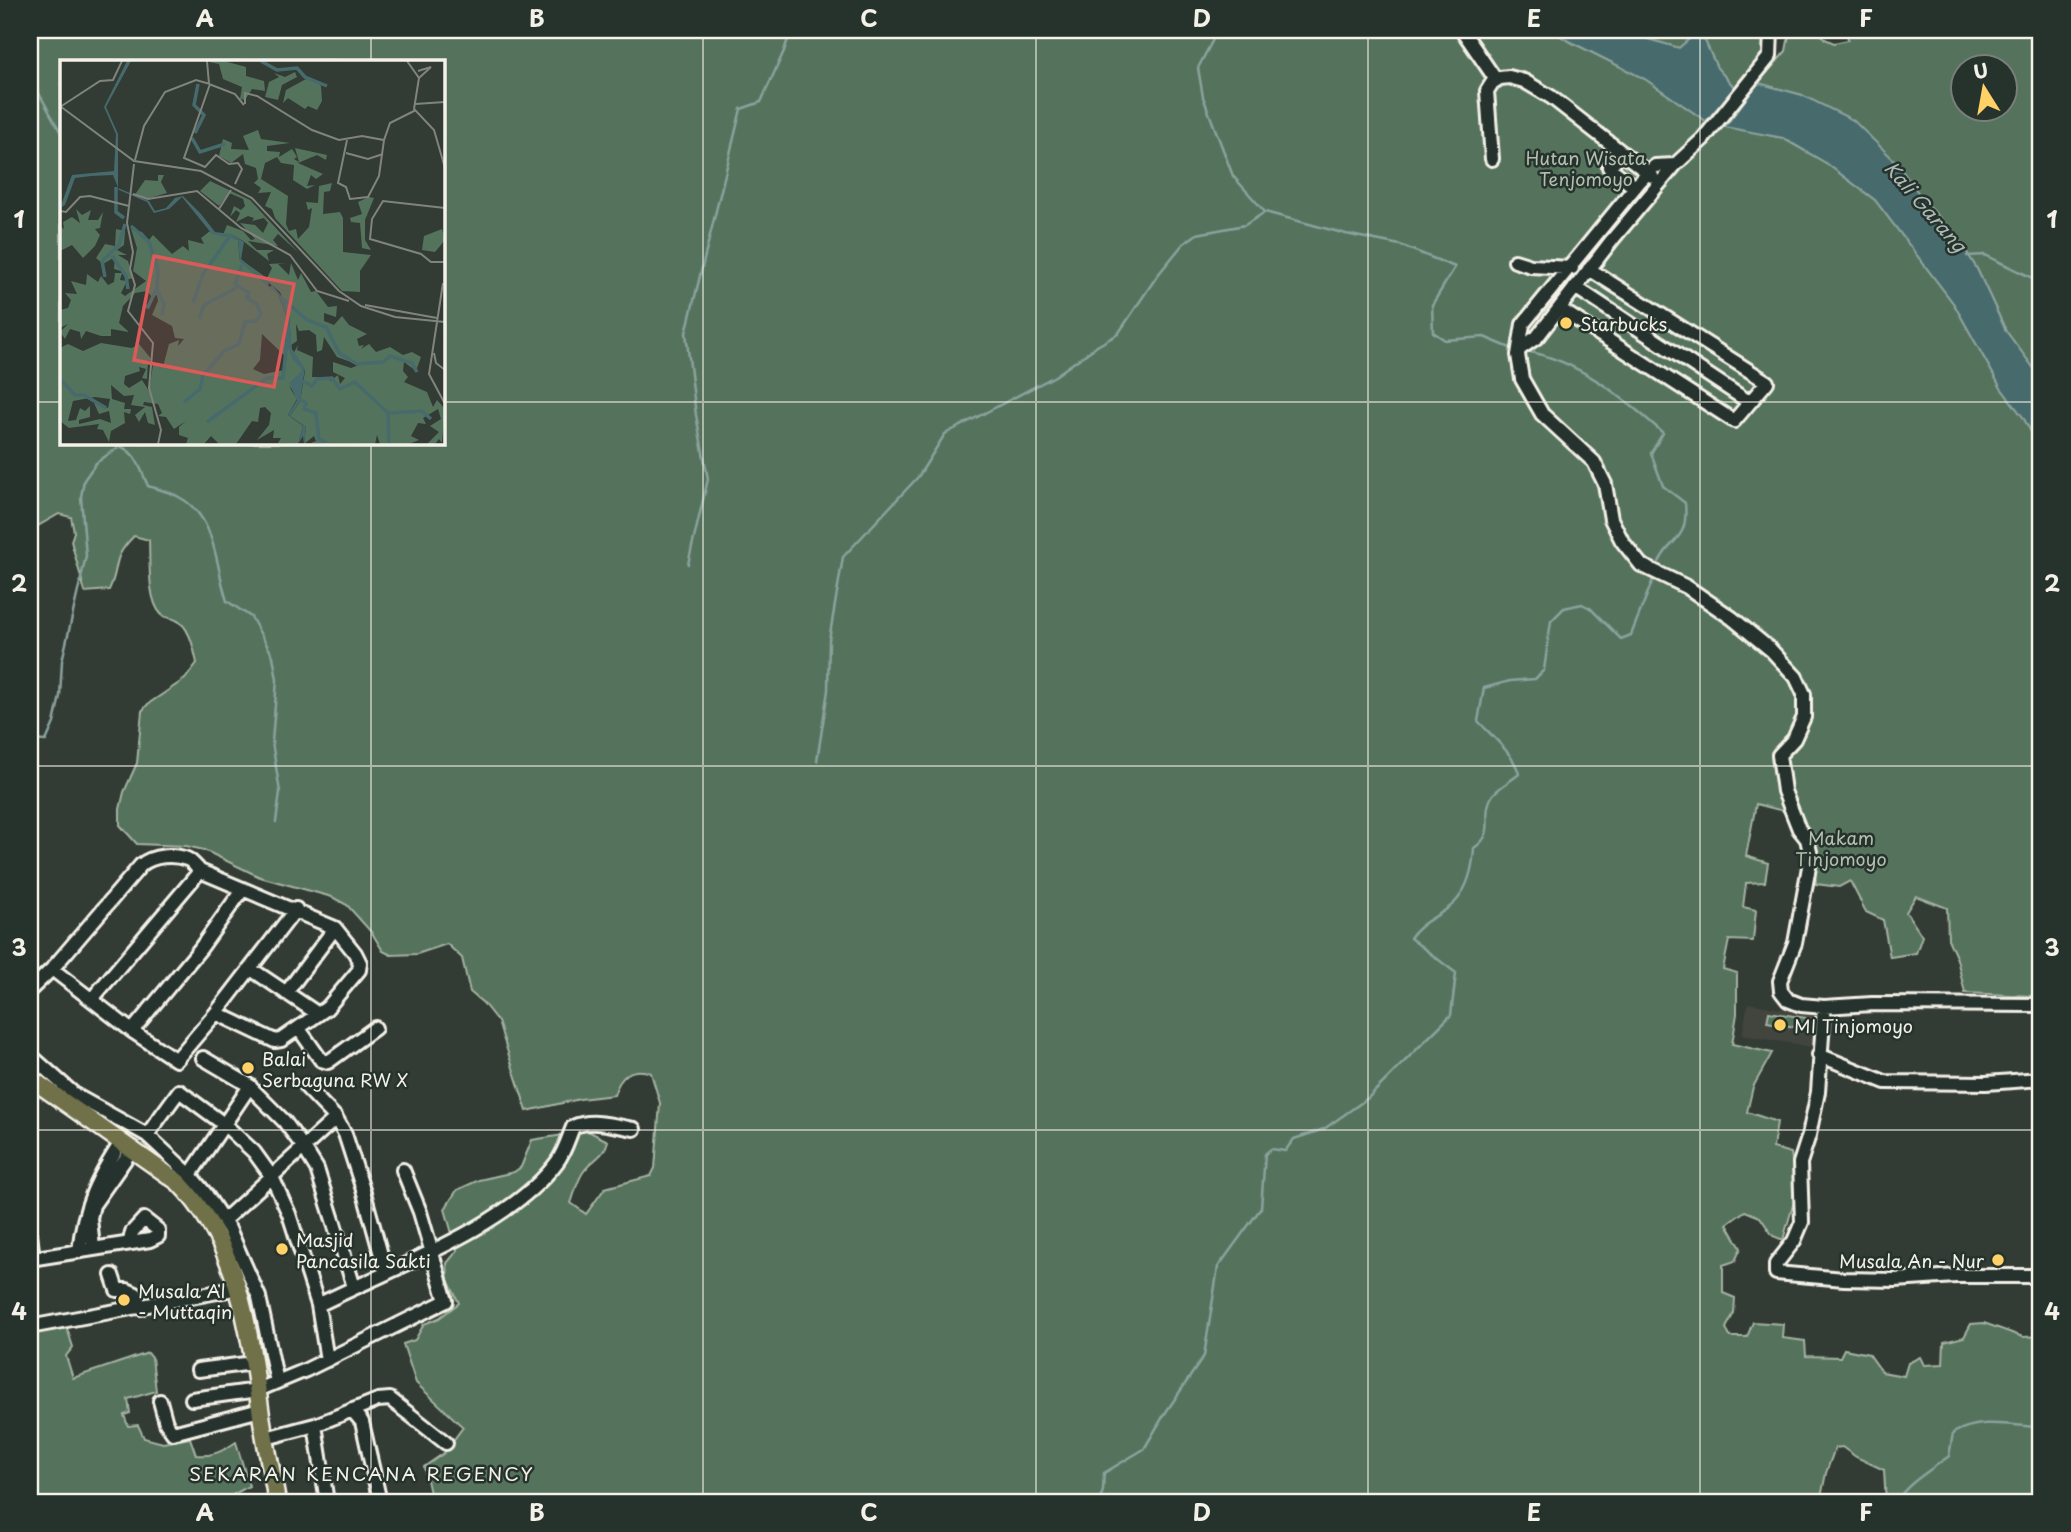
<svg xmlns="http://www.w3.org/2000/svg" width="2071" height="1532" font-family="'Playpen Sans',sans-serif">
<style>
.built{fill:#42453e}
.green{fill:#54735c;stroke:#a4b2a2;stroke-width:2;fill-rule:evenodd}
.water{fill:#476b6d;stroke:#8ca19e;stroke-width:2}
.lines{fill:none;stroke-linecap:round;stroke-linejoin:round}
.stream{stroke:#8ca19e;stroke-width:2.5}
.minor-casing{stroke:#f4f1e8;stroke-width:18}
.major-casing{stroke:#f4f1e8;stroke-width:21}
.minor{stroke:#26332d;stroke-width:12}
.major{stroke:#70704a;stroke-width:16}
.grid{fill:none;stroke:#f4f1e8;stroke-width:2;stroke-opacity:0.55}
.poi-dot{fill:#ffd166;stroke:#26332d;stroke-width:2.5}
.labels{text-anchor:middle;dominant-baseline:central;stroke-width:5;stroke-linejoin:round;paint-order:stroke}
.park-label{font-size:18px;fill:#b4bfb0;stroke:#26332d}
.poi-label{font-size:18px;fill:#f4f1e8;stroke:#26332d;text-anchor:start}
.water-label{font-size:19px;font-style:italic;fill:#afbbb7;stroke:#26332d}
.neighbourhood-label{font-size:19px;letter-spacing:2px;fill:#f4f1e8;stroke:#26332d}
.inset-river{fill:none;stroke:#476b6d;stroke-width:3.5}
.inset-road{fill:none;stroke:#80847d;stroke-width:2}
.view{fill:#de5a58;fill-opacity:0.15;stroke:#de5a58;stroke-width:3.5}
.inset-edge{fill:none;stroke:#f4f1e8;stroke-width:3.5}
.neatline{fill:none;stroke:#f4f1e8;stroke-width:2.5}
.grid-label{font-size:23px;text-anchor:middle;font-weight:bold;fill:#f4f1e8}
</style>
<rect width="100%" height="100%" fill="#333b35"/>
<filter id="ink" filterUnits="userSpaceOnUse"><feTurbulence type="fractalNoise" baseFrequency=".0143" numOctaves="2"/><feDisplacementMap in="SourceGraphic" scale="14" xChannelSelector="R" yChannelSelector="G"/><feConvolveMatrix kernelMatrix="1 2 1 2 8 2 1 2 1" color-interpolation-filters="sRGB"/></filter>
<g filter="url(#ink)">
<path class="built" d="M1748,1003l69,12 -5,32 -70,-12z"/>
<path class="green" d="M30,30h1521l18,11 76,38 61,42 76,17 44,25 49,37 79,104 47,84 22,29 18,33v522l-4,2 -3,22 -69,-3 -8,-34 -9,-20 -1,-31 -31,-12 -10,16 16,24 -6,17 -26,4 -7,-37 -17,-8 -16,-31 -11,6 -23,-3 -2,-26 -19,-44 -39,-10 -10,52 22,7 -3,19 -19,1 -3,24 13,3 -3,31 -24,-1 -6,29 14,4v41l-5,30 40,9 -19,34 -6,25 30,10 -4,26 18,5 6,38 -14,49 -10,-4 -13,-19 -15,-6 -18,13 14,24 -6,13 -12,4v28l12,5 -1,15 -8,15 4,9h17l6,-15 30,2 -1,14 23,3 1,15 34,1 4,-8 25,5 13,18 22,4 4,-13 12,-6 4,8 19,-1 1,-22 20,-5 7,-13 13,-1 39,14 18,-1v166h-155l-2,-32 -28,-13 -14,-10 -7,1 -9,25 -6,29h-1388l-8,-35 20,-14 19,-26 -47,-44 -13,-39 12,-4 9,-16 15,-6 20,-15 -11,-23 -1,-17 10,-12 -12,-42 12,-19 22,-10 35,-8 7,-5 11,-27 56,-9 20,10c-4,16 -15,18 -24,30 -7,9 -9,22 -13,32l15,11 19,-26 46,-12 4,-8 5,-65 -9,-30c-20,-7 -31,3 -37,22l-34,4 -53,12 -29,-89 -15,-19 -13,-11 -8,-34 -15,-14 -30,10 -26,1 -8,-4 -11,-18 -25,-28 -15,-8 -72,-20 -56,-27 -18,-4 -49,-2 -17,-19v-16l4,-17 13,-29 5,-52 6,-7 37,-25 12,-16c-3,-13 -7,-37 -21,-43 -5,-3 -10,-1 -15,-6 -14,-14 -11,-55 -12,-74l-15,-4c-24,24 -13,29 -25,54l-24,2 -14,-51 3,-9 -3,-15 -12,-3 -23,13h-6zM61,61h382v382h-382z
M1628,30h136c9,31 -17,34 -29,58l-18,-20 -12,-27 -11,-6 -15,13 -42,-12z
M1790,30h27l8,9 9,4 14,-3 -1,-10h194v348l-35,-47 -29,-62 -19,-31 -33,-36 -123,-107 -44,-12 28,-32zM1962,66h42v42h-42z
M1769,1012l44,7 -2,11 -44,-8z
M30,1321l1,12 36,-5 6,19 -7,9 7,22 75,-25 4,5 4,33 -28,8 2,14 -6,2 4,11 10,-1 6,13 19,5 27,-5 6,17c16,2 27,-4 40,-13l13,44 -29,16h-190z"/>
<path class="water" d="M1551,30h77l9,6 42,12 15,-13 11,6 12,27 18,20 -29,33 -61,-42 -76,-38z
M1758,83l44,12 51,25 42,41 30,41 33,36 19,31 29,62 35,47v72l-18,-33 -22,-29 -47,-84 -79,-104 -49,-37 -43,-25 -58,-11z"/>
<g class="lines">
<path class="stream" d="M1218,30l-20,38 5,29 30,79 32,36 81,22 54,11 55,22 -23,38 1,27 12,8 39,-3 31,13
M30,77l31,56
M1967,256l18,-1 56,27
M1525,351c53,9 98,46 138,82l-12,20 12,33 22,17c4,41 -17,34 -28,64
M113,443c25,9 25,21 35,43 10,3 22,6 31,11 38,20 36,68 48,104l24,16 22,39 4,24 -5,62 8,50 -4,30
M688,564l20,-85 -12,-64 -10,-82 55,-224 20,-7 23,-51 7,-21
M30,740l16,1 8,-18 6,-27 2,-35 24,-105 -5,-59 3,-17 12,-17 24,-17
M817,761l11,-71 1,-50 14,-83 75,-80 27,-43 110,-58 42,-30 21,-12 39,-58 26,-32 14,-10 48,-9 20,-13
M1093,1502c14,-6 9,-16 11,-29l40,-24 20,-34 40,-59 14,-89 43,-59 4,-54 6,-5 14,2 9,-12 30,-10 44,-31 83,-83 5,-42 -46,-35c12,-19 35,-23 47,-38 12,-15 16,-34 17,-52 24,-16 6,-31 18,-52 5,-8 19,-15 27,-22 -5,-20 -27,-38 -41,-53l6,-33 26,-7 25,-2 9,-9 7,-49 13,-13 18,-4 8,4 31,31 10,-4 23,-58
M1896,1502c11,-19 35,-32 53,-46l4,-23c27,-15 54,-8 84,-6l4,-4"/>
<g class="minor-casing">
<path id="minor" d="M1462,30l34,50
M1621,153l-12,14 25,20
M1492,159l-5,-68 5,-8 8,-5 9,-1 15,4 27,16 101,79
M1675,165l-20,1 -15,15 -117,143 -5,31 4,24 20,35 52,48 11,22 6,35 11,22 19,24 46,22 45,31 39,32 25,27 8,17v23l-10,22 -15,16 5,36 15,38 8,10 4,17 -16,87 -15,38 1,10 7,9 13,5 23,2 48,-3 169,1
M1515,261l16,5 41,2
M1575,287l174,115
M1560,309l174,112 33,-39 -178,-113
M1521,348l16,-11 75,-97 63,-75 28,-26 67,-83 1,-26
M52,969l80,62 44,29 40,-47 80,-104
M251,969l67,45
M30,990l22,-21 89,-104c12,-10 32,-11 46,-6 5,2 9,8 13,12l135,57 20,25 5,10 -1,7 -32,38 -46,32 -6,1 -59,-28
M286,993l49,-65
M92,999l108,-128
M1824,1007l-6,85 -9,43 -9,28 2,59 -8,19 -18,23v9l68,6 51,1 61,-4h85
M299,1029l22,31 7,2 47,-34
M132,1031l68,-82 43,-60
M30,1055l45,40 72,40 43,40 15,18 24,36 30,68 18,85
M1819,1055l66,27 101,1 55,-4
M203,1058l44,26 37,37 20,27 13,21 37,118
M307,1088l29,30 9,16 19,59 22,80
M147,1135l32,-44 46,34 29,27 18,25 17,37 29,91 9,55
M190,1175l60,-89
M224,1220l112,-102
M30,1235l3,23
M93,1248l-3,-30 3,-13 40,-57
M79,1251c5,-46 18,-72 43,-110
M30,1259l120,-19 8,-4v-6l-14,-11 -12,13 -2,9
M112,1275l5,15h10l9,4 5,14
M318,1305c72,-36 191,-78 239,-143 8,-11 11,-23 16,-35 19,-9 42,-1 61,2
M35,1326l204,-38
M198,1370l55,-7
M192,1399l66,-9 48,-20 140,-69 -26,-89 -17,-42
M160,1401l6,22 7,10 87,-23
M352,1410l10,12 18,80
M315,1425l63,-25 12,-1 56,44
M266,1438l49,-13 12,77"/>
</g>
<g class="major-casing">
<path id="major" d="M30,1078l148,104c60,61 71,145 82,226 4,31 12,63 17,94"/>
</g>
<use href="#minor" class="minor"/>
<use href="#major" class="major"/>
</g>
</g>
<path class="grid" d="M371,30v31M703,30v1472M1036,30v1472M1368,30v1472M1700,30v1472M30,402h31M443,402h1598M371,443v1059M30,766h2011M30,1130h2011"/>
<g class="poi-dot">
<circle cx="1566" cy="323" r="7"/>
<circle cx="1780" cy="1025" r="7"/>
<circle cx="248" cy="1068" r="7"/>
<circle cx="282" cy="1249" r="7"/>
<circle cx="1998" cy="1260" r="7"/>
<circle cx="124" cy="1300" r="7"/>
</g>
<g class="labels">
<g class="park-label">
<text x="1586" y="157">Hutan Wisata<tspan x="1586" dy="21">Tenjomoyo</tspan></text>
<text x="1841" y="837">Makam<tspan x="1841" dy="21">Tinjomoyo</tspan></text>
</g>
<g class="poi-label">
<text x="1580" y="323">Starbucks</text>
<text x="1794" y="1025">MI Tinjomoyo</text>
<text x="262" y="1058">Balai<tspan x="262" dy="21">Serbaguna RW X</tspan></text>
<text x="296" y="1239">Masjid<tspan x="296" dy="21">Pancasila Sakti</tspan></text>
<text x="1984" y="1260" text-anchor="end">Musala An - Nur</text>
<text x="138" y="1290">Musala Al<tspan x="138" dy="21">- Muttaqin</tspan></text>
</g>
<g class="water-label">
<text transform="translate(1926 206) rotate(49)">Kali Garang</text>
</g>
<g class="neighbourhood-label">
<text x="362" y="1473">SEKARAN KENCANA REGENCY</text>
</g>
</g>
<g transform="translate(60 60)">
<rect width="385" height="385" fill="#333b35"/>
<path d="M164,1l22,6v9l18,5 1,10 -13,-2 -7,11 -5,-1 2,-12 -19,-8 -4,-15 -10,-2zM235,12l2,5 -15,8 -4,15 -13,-3 4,-15 10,-5 -5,-4 11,4zM246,19l10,1 5,6 1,15 -5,9 -9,-4 -3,3 -17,-11 -5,5 3,-13zM198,70l3,9 29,4 -23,3v5l13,1 -1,5 13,-8 5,8 -3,2 5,3 -4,-14 32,7 -1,5 -9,-5 -19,8 25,11 -7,5 -5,-4 -4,11 8,-1 -8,4 -14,-9 1,-15 -13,-2 -4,-6 -12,6 -4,16 27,17 -2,28 3,7 7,-2 2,10 11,-12 3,-19 -4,2 -2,-8 12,1 1,-17 13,-3 -2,8 -6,1 -1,22 17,-2 3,6v34l28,3 -11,16v21l-18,-1 -67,-73 -3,-9 -7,-3 6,-14 -13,1 3,-5 -7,-5 4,-4 -2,-11 -11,-4 -2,-10 -12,9 -12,-7 4,-17 9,4 -1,6 18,1 -6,-14zM98,115h6l-3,7 6,11 -21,6 -12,-3 11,-16 13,1zM150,121l40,19 48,52 -20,-18 -5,6 5,6 -30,-5 9,9h17l-7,4 2,7 -26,-20 -12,-7 -7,1 14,5 2,21 38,33 8,21 -1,24 7,17 6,-11 -1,5 16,7 -1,20h17l1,4 8,-6 2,9 5,-6 -12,-6v-10l18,6 8,-3 -22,-8 -13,-20 -2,13 -5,2 -1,-17 -7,-5 -10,1 -3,-7 1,17 -6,4 -2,-30 -9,-23 -36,-30 23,16 5,-10 -3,-4 17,-1 -8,1 11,11 2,-12 7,17 3,-7 10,19 5,-1 12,16 9,-1 -1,11 -12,-4v8l10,4 8,-9 7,9 18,9 -10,5 2,7 5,-1 -3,4 8,-5 7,8 14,-5 13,8 9,-3 9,5 -5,14 -12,-9 -1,9 5,6 -4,5 23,10 6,15 4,-7 8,9 -3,34 -3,-4 -4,5h-8l12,-12 -9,-6 11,-7 -3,-10 -15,9 3,6 -8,-1 -7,13 8,4 -10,4h-29l-3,-9 -2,9 -64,-1 5,-2 -2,-5 -10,8 2,-17 -16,-11 10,-14 5,-31 -9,-14 7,14 -12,11 10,-5 -5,16 -7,-7 8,13 -9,16 15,11 -5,18 -20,-1 3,-5h-8l1,-8 -17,10 12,-15 2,-12 -6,-6 -5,1 -2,14 -6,-1 -16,23h-17l-8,-8 -7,8h-18l2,-6 -9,-3v-8l7,-6 -12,8 -8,-12 -8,-1 4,-3 -4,-9 -14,-2 -1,3 9,2 3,18 -7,-2 -3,-11 -6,10 -4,-7 10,-8 -14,-2 3,-10 -10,1 -13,-11 1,14 13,4 -1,6h7l-1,5 -6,-2 1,11 -14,8 -2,11 -6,-12 -6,-1 2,-5 -30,4 -9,-7v-73l8,-4 15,7 18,-8 31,5 7,-4 13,16 -4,1 -1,18 -5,-1 4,-9 -7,-2 1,4 -15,5 -1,8 5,4 13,-8 7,11 4,-26 10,2 6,-23 10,-4 -1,6 6,-7 -9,-1 -3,-12 -20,-11 6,-14 -1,-6 -5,2 -5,-6 -12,2 -12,13 -4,17 10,9 -18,-3v7h-10l-15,-5 -5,8 -1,-7 -10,-3 -5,10 -5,-7 8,-8 -8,4v-18l8,-2 3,-8 -6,-7 12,1 -6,-13 15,4 1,-11 11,8 3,-6 7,9 6,-3 1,-9h7l-2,7 7,1 -6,12 4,3 21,-15 -13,-10 4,-23 -6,-19 11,3 7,8 4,-5 19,19 11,-8 6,5 -1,-11 16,4 -3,-6 9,-7 13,4 4,-10 16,6 8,9 4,-1 -15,-16 15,2 8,8 5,-10 -4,-5 -12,3 2,-3 -6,-2 -12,6 4,-9 -4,-3 -6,7 4,-11 7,4 4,-4 -2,-7 -14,-6 -10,13 -19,-15zM202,274l25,24 -3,12 -20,4 -11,-5 7,-9zM35,337l15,2 -2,9 -14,-5 5,11 10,-3 2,12 -11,-4 -21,5v-4l11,-3v-11l-5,5 -5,-3 -4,12 -8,1 5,-20zM309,137l5,1 -9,22v20l6,10 -9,-2 -2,-25 -9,-1 -1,-4 12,-4 -4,-12zM16,149l6,6 9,-5 -3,10h10l5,-8 -3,16 -5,1 5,6 -5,11 -12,12 -11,-13 -12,6v-25l4,3 -1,-7 9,-5 8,6zM56,169l9,2 -1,14 -7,5 10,5h-9l10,6 5,17 -7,2 -2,-8 -10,-3 1,-12 -12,7 -7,-6 9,-14 10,2zM382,169l3,11 -10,12 -13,-2 2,-14z" fill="#54735c" fill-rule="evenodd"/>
<path d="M67,1h4l-25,46 12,27v54l31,13 6,10 11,-3 9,-10 8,-2 18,18 14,18 16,2 13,8 -3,17 28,23 -1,5 -28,-26 -2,-21 -26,-6 -30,-37 -13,12 -15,4 -7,-11 -28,-12 -6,-15 -22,1 -16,2 -10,27 -5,3 12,-33 42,-4 2,-37 -12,-27zM212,225l11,13 6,17 3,34 13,19 -5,34 -10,14 16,11 -2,17 -1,-8 -5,8 5,-18 -15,-11 9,-15 -8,-17 14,-13 -11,-11 -7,-20 1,-24 -8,-21 -9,-6z" fill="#476b6d"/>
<path class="inset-river" d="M201,1l16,9 20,-2 8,9 22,9M135,73l9,-18 -10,-10 4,-21M132,78l8,14 25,-8M56,127v25l8,6M71,166l18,16 9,28 -1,18 -9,19 -5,-2M52,196l14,20 2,13M45,217l-3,-16 17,-16 6,-21M97,229l7,15 -2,11M223,239l24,21 19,7 13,26 18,11 26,-2 7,-6 22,7 5,9M133,243l10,-29 27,-38M139,258l5,-13 32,-17M0,319l15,16h9l22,13M243,321l9,5 5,-7 15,-1 8,11 15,-7 33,31 34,-2 9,8M239,339l7,4 -2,6 12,4 3,26 10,5M124,342l16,-13 3,-14 21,-24 15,-7 6,-22 11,-1 5,-7 -4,-10 -10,-6 2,-5 -14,-9 7,-19M328,354l1,30M147,362l60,-44h16l4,-37"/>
<path class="inset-road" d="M147,1l2,23M347,1l12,17 -5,31 20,21 11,38M358,11l13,-4 -12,11M149,24l26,10 9,11M150,24l-26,74 21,9 11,-12 13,9 9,-1 4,6 -7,15M185,44v-11l12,3 55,34 27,10 23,-4 22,4 6,-17 26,-13M355,44l30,-2M0,46l74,55 67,10 51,27 87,93 22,15 34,11 50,5M0,47l40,-26 13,-1 9,-19M287,80l-9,43 8,4 4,12 18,-2 11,-21 5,-36M286,93l22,6 15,-5M75,100l9,-34 21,-34 31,-12 14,4M74,104l-7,59 6,29 -3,17 5,16 -7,26 25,32 -4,45 12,42 -3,14M73,134l15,5 49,-8 44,37 49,27 27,36 32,10M385,148l-62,-7 -11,18 -2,20 51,15 10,8h14M159,149l12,-19M0,151l6,1 14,-15 10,-1 39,10M383,223l-14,91 16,30M305,245l72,13M374,293l2,10 9,7"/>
<path class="view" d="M94,196l140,28 -20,103 -140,-27z"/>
<rect width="385" height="385" class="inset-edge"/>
</g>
<rect width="2071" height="1532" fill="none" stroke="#26332d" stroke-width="77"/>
<g transform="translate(1984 88) rotate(349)"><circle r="33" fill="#26332d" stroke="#787f78" stroke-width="2"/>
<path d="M0-5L12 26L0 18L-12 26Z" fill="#ffd166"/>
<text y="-10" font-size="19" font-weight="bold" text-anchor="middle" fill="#f4f1e8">U</text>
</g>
<rect x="38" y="38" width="1994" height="1456" class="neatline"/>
<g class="grid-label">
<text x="205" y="27">A</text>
<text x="537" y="27">B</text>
<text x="869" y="27">C</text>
<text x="1202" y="27">D</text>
<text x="1534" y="27">E</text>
<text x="1866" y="27">F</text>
<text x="19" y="228">1</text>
<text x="2052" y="228">1</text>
<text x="19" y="592">2</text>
<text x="2052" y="592">2</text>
<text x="19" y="956">3</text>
<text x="2052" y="956">3</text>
<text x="19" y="1320">4</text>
<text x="2052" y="1320">4</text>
<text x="205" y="1521">A</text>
<text x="537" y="1521">B</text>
<text x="869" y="1521">C</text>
<text x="1202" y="1521">D</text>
<text x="1534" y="1521">E</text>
<text x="1866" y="1521">F</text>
</g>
</svg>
